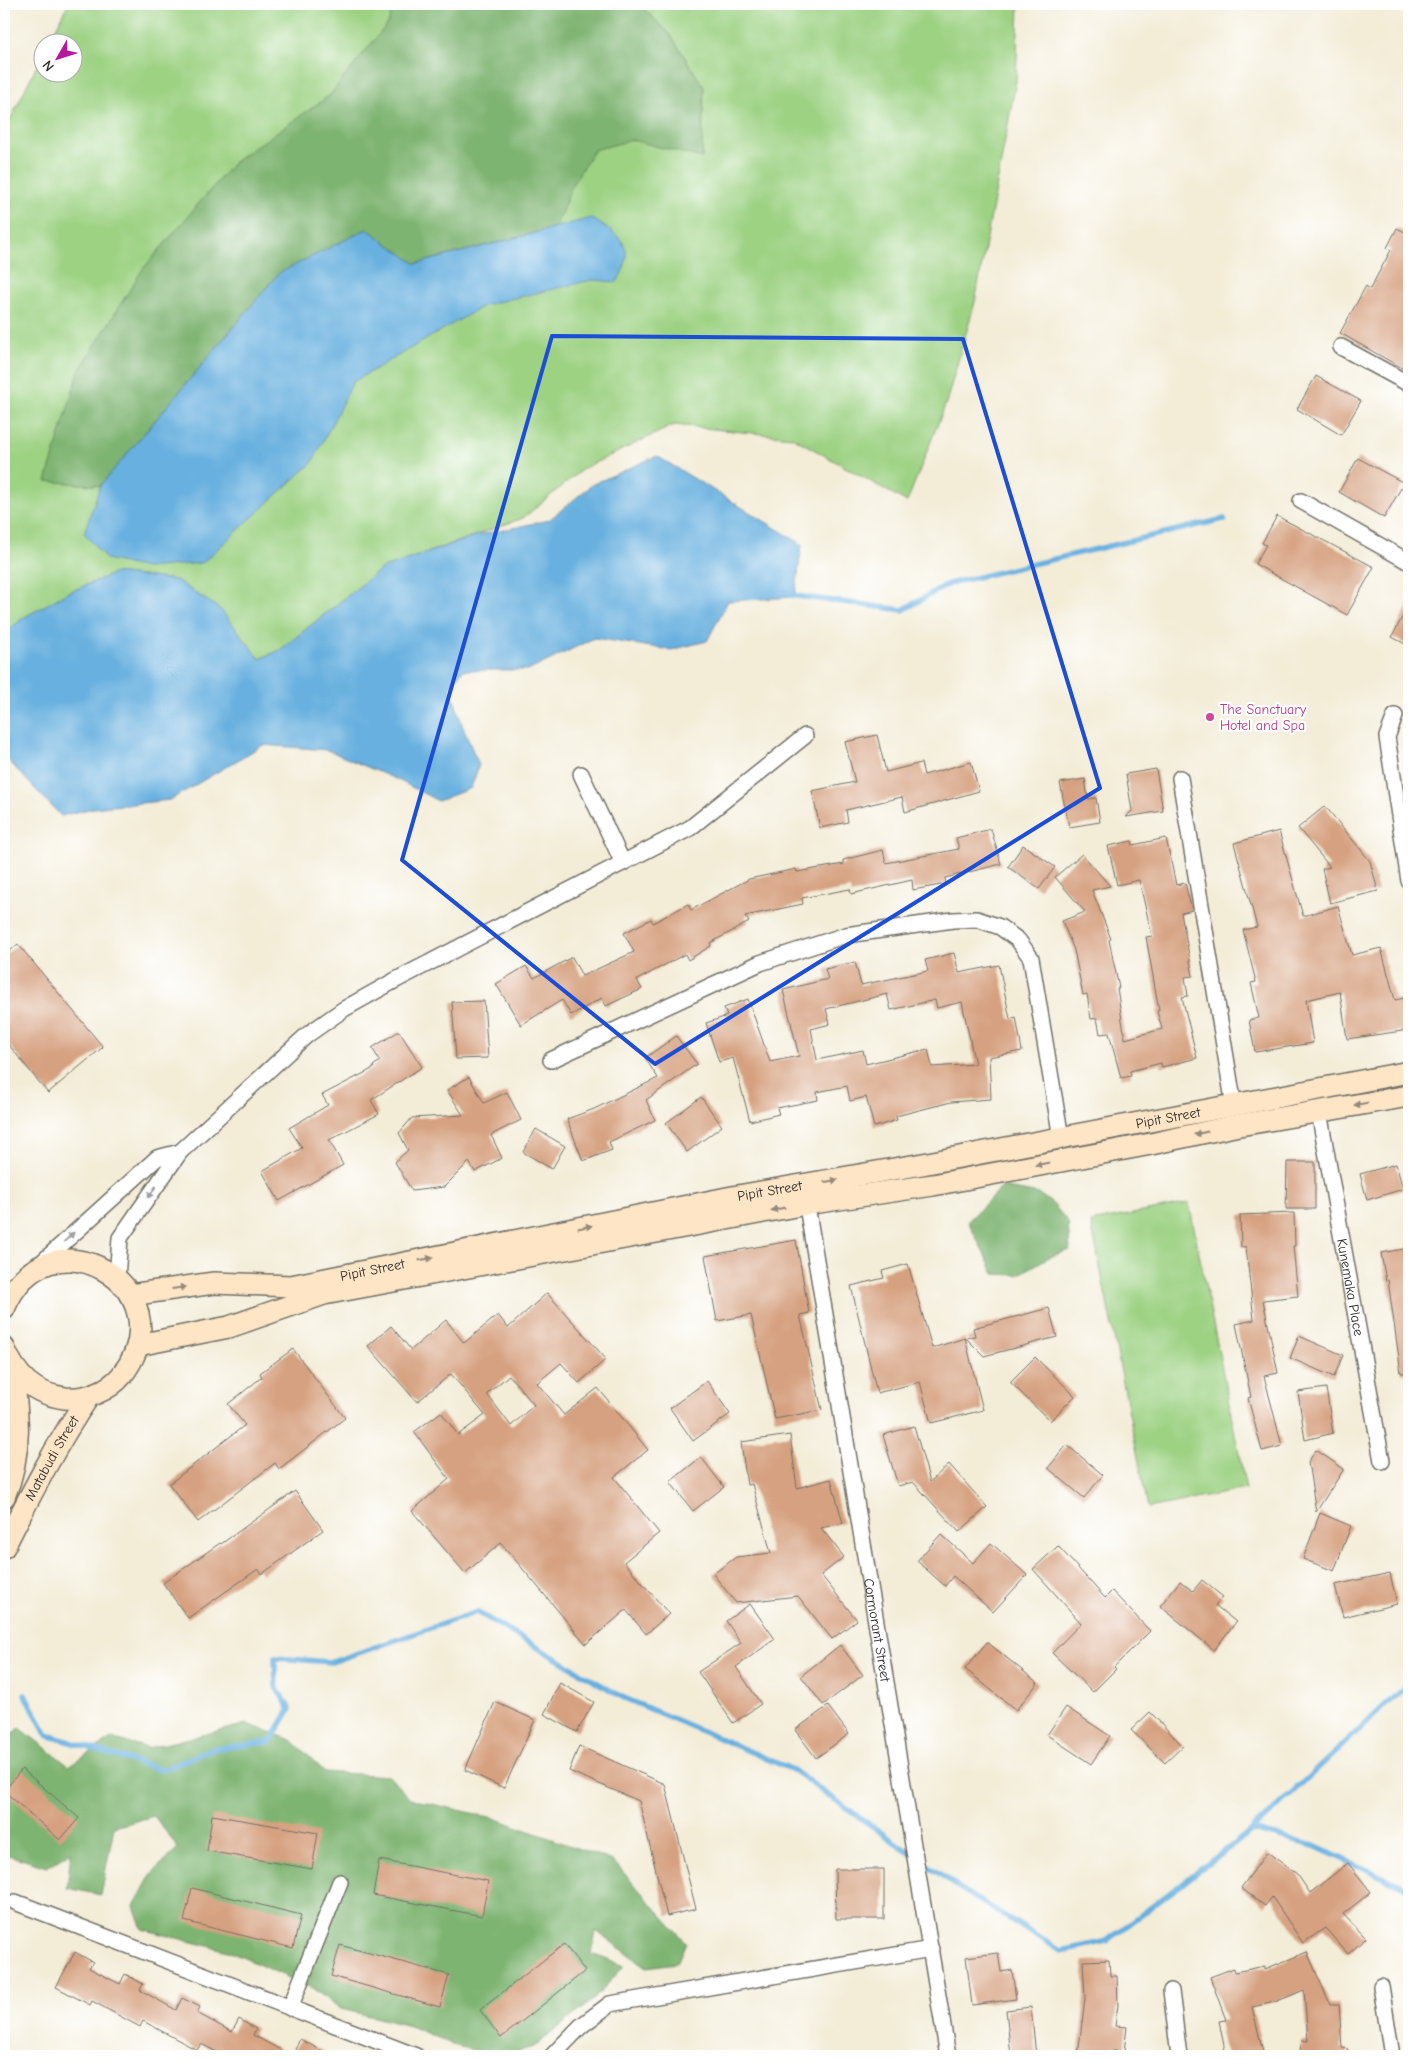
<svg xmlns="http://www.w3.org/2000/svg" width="1413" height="2060" font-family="'Comic Neue',sans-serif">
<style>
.green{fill:#9dd283;stroke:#647e57}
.forest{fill:#7eb471;stroke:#54704e}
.water{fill:#68b0df;stroke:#4a6e85}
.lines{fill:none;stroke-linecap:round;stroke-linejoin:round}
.stream{stroke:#68b0df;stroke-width:5.5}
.building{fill:#d6a180;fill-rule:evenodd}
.minor-casing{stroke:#716f67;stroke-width:18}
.secondary-casing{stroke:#716f67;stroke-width:24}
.minor{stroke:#fff;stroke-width:15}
.secondary{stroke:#fde5c5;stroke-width:21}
.oneway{fill:#948878}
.oneway2{fill:#a0a0a0}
.marked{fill:none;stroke:#1d4ed8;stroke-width:4;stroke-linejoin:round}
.hotel-dot{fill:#d1479c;stroke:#fff;stroke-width:2}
.labels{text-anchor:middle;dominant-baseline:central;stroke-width:4.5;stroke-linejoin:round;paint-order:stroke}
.hotel-label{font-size:14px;fill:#b23c85;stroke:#fff;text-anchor:start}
.street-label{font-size:14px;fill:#2b2b2b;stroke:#fff}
</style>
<rect width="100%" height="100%" fill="#fff"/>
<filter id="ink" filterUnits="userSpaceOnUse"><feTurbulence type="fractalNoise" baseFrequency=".02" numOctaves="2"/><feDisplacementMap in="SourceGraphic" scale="10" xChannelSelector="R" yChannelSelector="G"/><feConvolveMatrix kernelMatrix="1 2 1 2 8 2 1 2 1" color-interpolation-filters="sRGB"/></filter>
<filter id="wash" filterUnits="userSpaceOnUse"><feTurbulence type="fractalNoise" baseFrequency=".0096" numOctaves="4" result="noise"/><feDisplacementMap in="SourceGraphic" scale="20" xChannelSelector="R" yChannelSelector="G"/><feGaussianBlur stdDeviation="1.12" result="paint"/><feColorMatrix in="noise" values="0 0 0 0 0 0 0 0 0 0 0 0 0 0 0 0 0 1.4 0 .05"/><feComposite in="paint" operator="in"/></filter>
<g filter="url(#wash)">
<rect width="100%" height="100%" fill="#f3ecd7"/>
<path class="green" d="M68,4h951l-3,77 -41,221 -29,101 -39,99 -115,-65 -118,-12 -90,43 -61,50 -142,51 -101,81 -20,9 -39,-49 -45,-30 -61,-7 -48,20 -44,25 -19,16v-502l38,-77v17h30v-30h-23z
M1189,1203l57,286 -98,19 -57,-286z"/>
<path class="forest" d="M394,4h245l31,30 34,53 -2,71 -70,-18 -38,10 -22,35 -16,42 -141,37 -48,-35 -88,44 -179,213 -54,-5 33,-110 63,-101 93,-109 94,-65 59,-73z
M1002,1187l37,7 14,10 15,18 2,28 -21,7 -31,18 -24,-1 -26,-53z
M247,1724l45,16 33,32 64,4 21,23 84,19 119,43 73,81 -9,21 -31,4 -50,-36 -4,23 32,12 -30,33 -60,48 -35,9 -43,-10 -46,-20 -69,-17 -29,-21 -84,-37 -86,-22 -8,-23 18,-33 26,-25 -24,-32 -40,11 -13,68 -34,-7 4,-36 -24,15 -42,-13 -1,-7v-108l16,-11 49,38 42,-28 37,10z"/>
<path class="water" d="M591,218c30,18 47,28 26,64l-25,-2 -107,25 -132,77 -41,81 -110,100 -56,5 -40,-9 -22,-26 16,-47 179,-213 88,-44 49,35z
M657,456l145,88 -7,53 -67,4 -21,40 -36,9 -77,-12 -64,32h-67l-13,17 14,43 15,35 -8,23 -33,13 -40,-21 -71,-30 -64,-5 -93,55 -77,8 -32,8 -57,-60v-122l19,-16 44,-25 48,-20 61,7 45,30 39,49 20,-9 101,-81 94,-33 74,-16 44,-36z"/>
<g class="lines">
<path class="stream" d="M789,595l114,15 45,-26 276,-65
M25,1695l22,40 115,35 50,-21 58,-7 20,-33 -14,-22 -1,-29 57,4 145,-50 145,85 171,73 168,119 100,62 46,-10 145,-111 157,-147
M1252,1830l62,16 95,43"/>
</g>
<g id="blocks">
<path class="building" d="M1397,228l12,6v138l-69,-39 26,-47 4,3 21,-39 -4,-2z
M1316,376l45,25 -20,34 -44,-26z
M1358,458l46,25 -20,35 -45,-26z
M1277,516l97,51 -27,48 -92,-51 11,-19 -4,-2z
M1409,604v42l-17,-9z
M877,735l9,37 35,-9 3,12 47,-13 8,29 -74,21 -3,-15 -56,13 2,12 -28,6 -8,-37 43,-9 -10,-40z
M1156,769l7,42 -37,6 6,-6 -6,-37z
M1085,779l3,20 8,-1 4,24 -31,5 -9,-44z
M1325,806l45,55 8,30 -48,12 -8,-34 8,-2 -32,-39z
M991,829l10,35 -56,14 1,6 -33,6 -1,-10 -61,14 -1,-5 -48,9 1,6 -58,12 4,6 -39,21 1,3 -23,14 -3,-6 -48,26 5,9 -36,17 -4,-8 -31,17 -9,-15 -41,25 -25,-41 30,-18 8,12 38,-21 10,19 52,-24 -10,-19 27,-14 2,4 35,-19 3,6 58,-31 47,-10 1,3 47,-8 -1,-4 40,-10 3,13 73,-14 -3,-11z
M1279,831l24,85 35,-10 14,49 29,-7 14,52 14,-3v33l-62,9 -7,-47 -34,8 7,43 -58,9 -6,-32 10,-2 -8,-35 5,-1 -13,-52 14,-3 -23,-84z
M1166,838l10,47 9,-2 7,27 -11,3 12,63 -8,1 3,19 -6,1 15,61 -35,9 -1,-4 -31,8 1,5 -10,2 -12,-45 -9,1 -3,-16 -6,1 -4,-25 -4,1 -9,-45 -12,-29 23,-9 -30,-35 27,-23 28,32 -18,4 19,49 -2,1 10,48h-2l8,51 37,-10 -5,-18 2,-1 -13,-73 6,-1 -13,-56 -22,5 -9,-39 24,-5 1,4z
M1023,845l32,22 -16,22 -31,-22z
M18,944l85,103 -55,46 -44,-54v-83z
M954,953l5,20 40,-8 11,54 6,-2 6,34 -33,6 2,42 -40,3 -55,14 1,4 -23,7 -8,-30 -16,4 -3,-15 -30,6 1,8 -41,8 2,6 -29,7 -17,-63 -14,4 -13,-39 21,-7 -3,-8 24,-9 22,63 29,-6 -16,-66 45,-11 -3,-10 30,-7 6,23 67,-14 -3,-11zM887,994l4,16 44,-10 2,8 25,-6 13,62 -43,3 -4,-18 -62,15 -3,-14 -46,10 -6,-31 19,-5 -4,-15z
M484,1001l4,57 -32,1 -4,-57z
M399,1031l23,36 -51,33 8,14 -50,26 14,25 -64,36 -17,-30 40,-23 -13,-20 39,-23 -6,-10 52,-27 -1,-2 7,-5 -8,-13z
M676,1036l21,28 -51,36 9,20 -46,22 3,8 -29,11 -16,-42 27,-10 64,-31 -13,-20z
M469,1077l15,26 23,-11 14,28 -30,15 11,23 -27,14 -6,-10 -25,25 -32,4 -17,-29 13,-12 -9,-17 13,-15 51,-3 -16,-25z
M701,1097l21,29 -35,26 -21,-29z
M536,1129l29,17 -13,23 -29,-17z
M1287,1162h28v47h-29z
M1396,1164l7,25 -36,11 -7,-26z
M1294,1213l1,33h-2l5,50 -35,4 15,73 -14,3 18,70 -20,5 -14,-53 3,-1 -15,-73 18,-4 -8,-73h-5l-1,-32z
M796,1240l13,73 -9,2 22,95 -47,9 -24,-104 -34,6 -12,-65z
M1409,1248v125h-8l-13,-93 -2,1 -5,-28z
M908,1264l24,84 33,-10 18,72 -52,13 -11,-41 -43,11 -26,-107 33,-8 -2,-7z
M547,1293l59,66 -27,24 -18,-20 -24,20 27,32 34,-27 50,62 -34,27 45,56 -35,29 45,52 -23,20 -20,-24 -40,34 -85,-101 -36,30 -53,-62 37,-32 -35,-47 27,-20 17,23 27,-20 -34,-41 -34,28 -49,-56 23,-20 20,24 35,-30 18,23 34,-28 10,13zM509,1375l25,30 -23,21 -24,-32z
M1049,1308l8,29 -73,19 -18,-18 9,-2 -2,-8z
M1299,1336l44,19 -9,22 -44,-19z
M293,1349l52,69 -66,51 -4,-6 -77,59 -29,-38 76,-59 -17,-21 34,-27 -2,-4z
M1035,1357l40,39 -25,25 -40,-39z
M707,1381l23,33 -37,27 -23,-33z
M1326,1388l7,45 -28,7 -7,-48z
M914,1426l16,56 19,-18 38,43 -28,25 -46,-50 -15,4 -15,-51z
M790,1435l7,53 34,-9 12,44 -22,5 23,29 -23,18 36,45 -25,19 -34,-43 -62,7 -23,-29 23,-17 35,-4 -19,-69 -5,1 -6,-43z
M1067,1445l36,30 -19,23 -36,-30z
M1316,1450l28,19 -28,43 -8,-50z
M701,1457l23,30 -31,24 -23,-29z
M295,1491l28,39 -61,44 -4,-5 -70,49 -25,-35 57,-40 1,1z
M1320,1513l31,13 -17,45 -31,-12z
M941,1534l32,29 18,-20 36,32 -34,37 -40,-36 -8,10 -28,-25z
M1058,1546l47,52 7,-7 38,40 -36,36 2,2 -23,23 -41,-39 29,-30 -48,-54z
M1390,1573l7,31 -54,13 -8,-32z
M1202,1580l21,17 -8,8 21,17 -22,28 -54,-44 20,-25 13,10z
M750,1604l25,35 -39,28 25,37 -28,19 -35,-51 43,-29 -15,-22z
M987,1642l51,41 -22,27 -51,-41z
M840,1645l23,30 -40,30 -22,-29z
M560,1683l34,19 -17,30 -33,-18z
M495,1702l40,18 -31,68 -39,-18z
M828,1706l21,28 -33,24 -21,-28z
M1066,1707l44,29 -19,28 -44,-29z
M1150,1712l33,34 -18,17 -34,-33z
M579,1746l86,38 31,125 -29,7 -28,-115 -70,-30z
M22,1769l57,49 -19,22 -56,-49z
M212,1815l106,18 -6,36 -105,-18z
M1267,1852l30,22 13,19 38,-30 23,29 -28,22 23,24 -18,16 -23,-26 -22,15 -31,-46 -7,9 -24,-18z
M379,1860l109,21 -6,35 -109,-21z
M835,1869h49v50h-48z
M192,1888l109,27 -8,33 -109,-27z
M564,1944l21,27 -84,67 -21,-28z
M340,1945l109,30 -9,32 -109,-31z
M75,1952l18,10 -4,6 31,16 5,-10 18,10 -3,6 36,20 6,-12 18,9 -3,6 35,19 7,-13 17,10 -3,6 39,21 8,-17 32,17h-107l-24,-12 -4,6 -54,-29 -3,6 -48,-26 -2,4 -34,-18z
M1307,1952l23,52h9l3,44 6,1v7h-49l3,-16 6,1 -4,-51 -29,12 -23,5 12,49h-38l-7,-35 7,-1 -16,-43 24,-9 1,4 30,-6v3z
M998,1953l3,19 11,-2 4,29 -44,6 -6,-48z
M1109,1960l1,16h7l1,29 -3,21 12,1 -3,25 -11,-1 -1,5h-34l7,-58 -2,-37z
M1031,2007l5,49h-25l-5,-46z"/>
</g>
</g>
<g filter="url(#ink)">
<use href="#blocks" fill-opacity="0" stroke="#716f67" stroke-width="1"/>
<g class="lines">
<g class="minor-casing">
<g id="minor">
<path d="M1341,347l68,37"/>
<path d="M1301,501l108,61"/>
<path d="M1395,716l-8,21 22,144"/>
<path d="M581,774l42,89"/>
<path d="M1180,778l54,328"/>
<path d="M551,1060l209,-97 86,-28 107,-15 24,-1 23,8 18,13 13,18 30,180"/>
<path id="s1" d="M1319,1112l63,349"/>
<path id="s2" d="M805,1194l143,862"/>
<path d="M39,1265l118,-107 23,-6"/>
<path d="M117,1278l3,-40 60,-86 127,-117 37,-26 50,-28 296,-153 115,-92"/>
<path d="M15,1902l401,154"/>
<path d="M1381,1986l11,70"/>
<path d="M1171,1991l8,65"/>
<path d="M290,2008l50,-126"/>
<path d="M552,2056l29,-30 29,-22 321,-55"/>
</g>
</g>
<g class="secondary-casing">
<g id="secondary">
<path id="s3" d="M130,1295l84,-12 77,3 441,-89 185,-32 492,-93"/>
<path d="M4,1309c43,-105 185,-21 118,66 -13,16 -37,25 -57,23 -32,-4 -49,-22 -61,-50"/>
<path d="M138,1345l91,-18 95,-33 482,-90 127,-19 218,-41 83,-18 175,-30"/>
<path d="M4,1497c19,-45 14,-84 8,-130"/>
<path id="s4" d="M4,1547c26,-51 52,-103 85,-151"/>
</g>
</g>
<use href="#minor" class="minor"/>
<use href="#secondary" class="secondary"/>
</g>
<defs><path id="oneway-solid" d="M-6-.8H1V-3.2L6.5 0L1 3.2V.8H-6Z" transform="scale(1.25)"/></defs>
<g class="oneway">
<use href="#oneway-solid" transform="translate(1361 1104) rotate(169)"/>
<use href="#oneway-solid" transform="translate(1201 1133) rotate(168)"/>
<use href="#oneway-solid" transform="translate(1042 1164) rotate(169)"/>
<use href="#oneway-solid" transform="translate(831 1181) rotate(-10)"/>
<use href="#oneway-solid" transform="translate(778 1209) rotate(169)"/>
<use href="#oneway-solid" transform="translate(585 1227) rotate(-11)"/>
<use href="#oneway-solid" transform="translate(426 1259) rotate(-11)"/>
<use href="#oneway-solid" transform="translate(179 1288) rotate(-8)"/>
</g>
<g class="oneway2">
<use href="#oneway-solid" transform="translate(152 1192) rotate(124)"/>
<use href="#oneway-solid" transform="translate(69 1237) rotate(-43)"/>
</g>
</g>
<path class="marked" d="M552,336l411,3 137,449 -445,276 -253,-204z"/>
<circle class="hotel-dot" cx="1210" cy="717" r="5"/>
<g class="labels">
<g class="hotel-label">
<text x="1220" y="709">The Sanctuary<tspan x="1220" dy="16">Hotel and Spa</tspan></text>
</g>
<g class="street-label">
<text stroke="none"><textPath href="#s3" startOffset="1055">Pipit Street</textPath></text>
<text stroke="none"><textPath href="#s3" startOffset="650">Pipit Street</textPath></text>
<text stroke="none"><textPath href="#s3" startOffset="245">Pipit Street</textPath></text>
<text stroke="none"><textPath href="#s1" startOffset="178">Kunemaka Place</textPath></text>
<text stroke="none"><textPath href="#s4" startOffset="101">Matabudi Street</textPath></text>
<text stroke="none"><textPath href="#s2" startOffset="442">Cormorant Street</textPath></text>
</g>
</g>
<rect width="1413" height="2060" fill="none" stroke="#fff" stroke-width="20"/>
<g transform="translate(58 58) rotate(231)"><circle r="24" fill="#ffffff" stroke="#aaaaaa"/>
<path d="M0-4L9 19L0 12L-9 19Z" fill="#b5179e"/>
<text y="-8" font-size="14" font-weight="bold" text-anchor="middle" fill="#2b2b2b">N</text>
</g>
</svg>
